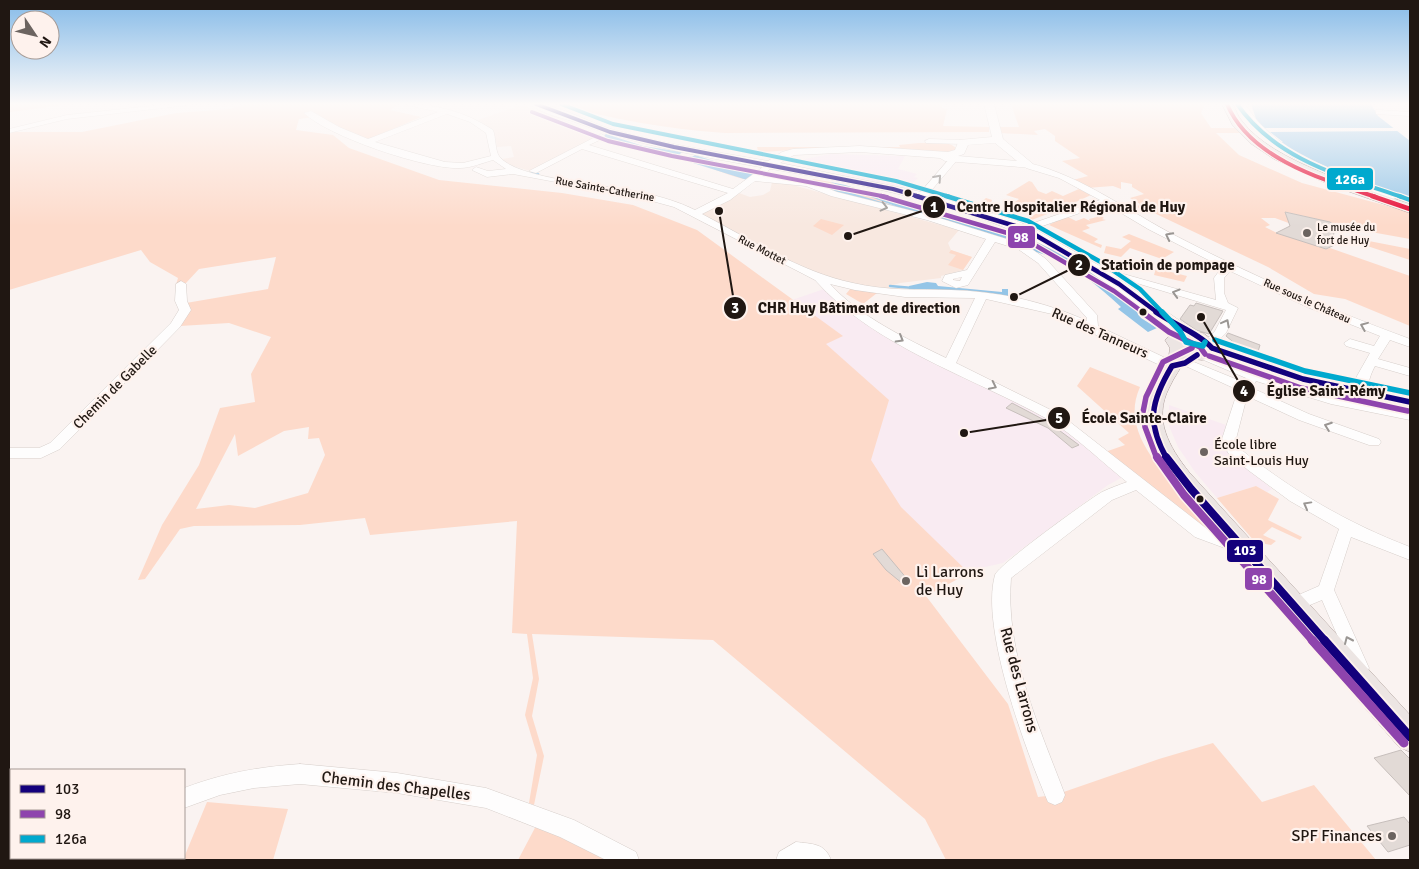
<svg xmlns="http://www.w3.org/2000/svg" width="1419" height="869" font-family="Signika,sans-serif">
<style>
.built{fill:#f8e8e2}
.education{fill:#f9ebf2}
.medical{fill:#f8e8e0}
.green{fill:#fddaca;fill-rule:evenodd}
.water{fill:#94c5e7}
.pier{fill:#faf3f1}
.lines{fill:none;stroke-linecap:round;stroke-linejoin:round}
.stream{stroke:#94c5e7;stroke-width:2.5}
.river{fill:#94c5e7;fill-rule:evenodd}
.building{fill:#e2dad6;stroke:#c7bfbc}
.street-casing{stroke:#d7cfcb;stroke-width:1}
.secondary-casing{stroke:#d7cfcb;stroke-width:1}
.primary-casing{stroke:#b2a39f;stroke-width:1}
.street{fill:#fefdfd;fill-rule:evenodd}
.secondary{fill:#fefdfd;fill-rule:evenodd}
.primary{fill:#ece5e3;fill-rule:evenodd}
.bus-1-far4-casing{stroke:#fef2ed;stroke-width:6}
.bus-1-far3-casing{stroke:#fef2ed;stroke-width:7}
.bus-1-far2-casing{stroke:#fef2ed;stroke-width:9}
.bus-1-far1-casing{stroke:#fef2ed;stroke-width:11}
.bus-1-casing{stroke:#fef2ed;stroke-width:13}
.bus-2-far4-casing{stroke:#fef2ed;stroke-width:6}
.bus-2-far3-casing{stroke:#fef2ed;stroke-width:7}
.bus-2-far2-casing{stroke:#fef2ed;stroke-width:9}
.bus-2-far1-casing{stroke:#fef2ed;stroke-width:11}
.bus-2-casing{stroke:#fef2ed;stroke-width:13}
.bus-3-far2-casing{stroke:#fef2ed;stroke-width:6}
.bus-3-far1-casing{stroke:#fef2ed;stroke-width:7}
.bus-3-casing{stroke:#fef2ed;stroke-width:9}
.bus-4-far1-casing{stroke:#fef2ed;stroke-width:6}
.bus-4-casing{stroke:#fef2ed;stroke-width:7}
.bus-1-far4{stroke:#13007c;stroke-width:4}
.bus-1-far3{stroke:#13007c;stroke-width:4.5}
.bus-1-far2{stroke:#13007c;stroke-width:5.5}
.bus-1-far1{stroke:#13007c;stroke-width:8}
.bus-1{stroke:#13007c;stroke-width:9}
.bus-2-far4{stroke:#8e44ad;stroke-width:4}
.bus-2-far3{stroke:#8e44ad;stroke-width:4.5}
.bus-2-far2{stroke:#8e44ad;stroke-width:5.5}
.bus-2-far1{stroke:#8e44ad;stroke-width:8}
.bus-2{stroke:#8e44ad;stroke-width:9}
.bus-3-far2{stroke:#00a9ce;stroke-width:4}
.bus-3-far1{stroke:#00a9ce;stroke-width:4.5}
.bus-3{stroke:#00a9ce;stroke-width:5.5}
.bus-4-far1{stroke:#e4002b;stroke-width:4}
.bus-4{stroke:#e4002b;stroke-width:4.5}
.oneway{stroke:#9a9693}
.bus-dot{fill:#201712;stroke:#fef2ed;stroke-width:2}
.poi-dot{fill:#6c6460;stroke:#fef2ed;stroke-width:2}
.labels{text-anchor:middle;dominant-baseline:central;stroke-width:4.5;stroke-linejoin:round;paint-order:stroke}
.far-street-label{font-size:11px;fill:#201712;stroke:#fef2ed}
.far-poi-label{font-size:11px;fill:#201712;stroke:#fef2ed;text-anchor:start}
.street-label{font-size:14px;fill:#201712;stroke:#fef2ed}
.poi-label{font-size:14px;fill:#201712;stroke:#fef2ed;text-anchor:start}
.near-poi-label{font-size:16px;fill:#201712;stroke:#fef2ed;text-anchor:start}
.near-street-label{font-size:16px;fill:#201712;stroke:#fef2ed}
.leader{fill:none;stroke:#201712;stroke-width:2}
.callout-dot{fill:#201712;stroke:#fef2ed;stroke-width:2}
.mark-label{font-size:15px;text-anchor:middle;font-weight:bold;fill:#fff}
.callout-label{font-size:15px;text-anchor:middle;font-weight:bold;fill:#201712;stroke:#fef2ed;stroke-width:4.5;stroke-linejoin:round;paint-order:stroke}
.line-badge{stroke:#fef2ed;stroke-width:2}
.badge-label{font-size:14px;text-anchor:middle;font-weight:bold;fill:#fff}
</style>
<rect width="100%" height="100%" fill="#faf3f1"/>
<path class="built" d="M521,105l41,14 38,17 -70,35 -24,-7 -4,-5 12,-2 -3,-11 -14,1 -3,-15 -16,-12z"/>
<path class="education" d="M830,154l75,2 -7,13 19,5 -3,3 4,1 -10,9 -13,-1 -93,-21 4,-3 -3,-1 2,-2z
M824,289l37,29 197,106 65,53 -15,8 -105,78 -27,6 -50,27 -139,-265 31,-12 -26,-19z
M1169,405l57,20 -4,14 4,11 46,39 -5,3 -11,-6 -39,12 -22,-26 -17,-25 -9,-21z"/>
<path class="medical" d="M772,182l17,2 170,46 -11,13 3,7 21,7 -9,13 -22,6v2l-41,5 -10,3 -1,4 -39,-7 -41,-12 -108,-57 38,-21 11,4 13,-2 7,-4z"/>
<path class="green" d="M9,104h62l-61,8 -1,2z
M244,104h154l-8,6 31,7 -54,23 -54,-23 -14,2 -3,11 37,5 16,13 90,32 123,13 71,12 64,25 146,106 -17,8 63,56 -18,60 30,47 68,66 -43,23 82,108 30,93 17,-2 104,-36 54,-16 49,59 52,-17 62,75h-430l-21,-41 -212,-179 -181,-6 7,45 -7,37 12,40 -10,49 -5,-2 8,-48 -12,-40 8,-37 -6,-44 -15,-1 5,-112 -147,14 -5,-17 -65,7 -106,1 -14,3 -35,50 -7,1 24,-55 37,-60 21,-57 35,-6 -4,-28 20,-37 -42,-14 -49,3 6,-23 82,-14 8,-32 -77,12 -13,14 -10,2 2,-7 -28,-16 -9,-12 -132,40v-158h73l94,-19 54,-4zM309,427l-1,12 11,-1 6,17 -17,38 -53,15 -26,-3 -33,4 39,-75 3,22 46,-25z
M556,104h386v4l5,1 -4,17 46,1v5l-264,1c-58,-4 -113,-14 -169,-29z
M1011,104h194l-4,9 10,15h27l2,5h-24l23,22 63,28 108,29v27l-78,-14 -2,-3 -44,-10 8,13 -19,-7h-14l9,7 -5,2 12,6 49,16 4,-1 80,28v50l-65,-27 -31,-5 -46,-27 -116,-55 -7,1 -8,-6 3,-3 -10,-6 14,-4 -12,-7v-3l-11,-2v7l-8,-3 -27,2 -13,-8 15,-4 -26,-15 18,-3 -25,-17v-5l-10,-7 -11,2 4,4 -39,-2 -2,-6h22z
M919,143c11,0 31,-3 38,6l-9,4 -117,-6 -67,5 -6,-1 -1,-4h143l-1,-2z
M696,158l49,12 4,4 -6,5c-19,-5 -33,-12 -51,-18l25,4z
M813,179l17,3 68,24 -27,-6 -59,-19z
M1029,181l3,1 6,9 8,3 6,-3 11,5 16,-7 12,6 -30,14 -7,-2 -2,2 3,2 -26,10 -4,-1 14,-8 -9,-4 -10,4 -5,-2 1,-2 -6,-2 9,-7 -13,-4z
M845,185l169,50 10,-1v8l-10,-3 -2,3 -23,-8 -1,-3z
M986,198l6,2 -1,3 19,16 -36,-11z
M1066,216l10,5 8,-3 6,3 -1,-2 12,-3 3,2 -2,1 4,1 -20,5 4,3 -8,3 16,8 -4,3 8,3 -1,3 -52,-23z
M821,219l23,6 -12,10 -19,-9z
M1129,234l45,18 -12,7 -32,-11 -9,9 -17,-4 2,-7 15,3 10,-8 -9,-4z
M1338,235l72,14v11l-52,-17 -1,-2z
M951,250l21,7 -9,13 -15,-5 8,-10 -7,-2z
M1158,261l11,4 -2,6 20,5 -3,6 -30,-7z
M851,288l26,5 -14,11 -17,-10z
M1090,367l50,20c-25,55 44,99 67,140h-3l-99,-75 20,-7 -7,-6 11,-6 -52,-47z
M1256,486l23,13 -11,21 34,17 -2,3 -28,-13 -9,8 13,6 -5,4 -16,-3 -38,-44z
M207,802l81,7 -15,51h-90z
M537,824l69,36h-88z"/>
<path class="water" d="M1251,104h120l7,12 32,25v63l-92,-41 -38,-20 3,-1 -26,-20z
M606,134l37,12 39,6 -3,3 -10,-1 25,3c-11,6 -78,-15 -93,-20z
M778,176l34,5 86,26 -68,-25 15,3 144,46v3l-157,-43 -56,-12z
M1027,242l27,8 57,35 19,15 11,18 16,10 -9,4 -30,-23 3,-2c-28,-26 -58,-50 -94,-61z
M927,282l9,1 2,3 64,6v-3h6v7l-48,-5 -51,1v-6z"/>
<path class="pier" d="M1260,128h138l4,3 -138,1z"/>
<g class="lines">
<path class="stream" d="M532,173l6,1
M890,286l23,2"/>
<path class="river" d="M695,155l57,18 2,3 -7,4 -57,-18 -1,-3z
M961,221l98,28 2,3 -8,5 -97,-29 -2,-3z"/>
</g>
<path class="building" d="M1285,212l45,10 6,4 -4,14 7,3 -13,6 -50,-16 14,-7z
M1196,303l27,8 -14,23 -13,-4 -16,-11 10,-14 4,1z
M1228,333l32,12 -3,10 -13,-4 -18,-15z
M1012,403l36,19 31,23 -7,3 -24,-20 -42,-20z
M882,549l26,31 -5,4 -17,-14 -13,-16z
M1401,750l9,9v37l-36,-38z
M1404,817l6,7v21l-22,7 -21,-26z"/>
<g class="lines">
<g class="street-casing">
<path id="street" d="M170,104h27l-130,15 -58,14v-4l58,-14z
M404,104c32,0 62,8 89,26 3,8 2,20 6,26 17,24 114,29 145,37 18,4 35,9 51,17l33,-17 -146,-44 -46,24 -7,-2 72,-37 4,2 -1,2 -15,7 144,44 38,-28 4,3 -1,2 -13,10 50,6 26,10 96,24 93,29 20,14 51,56 1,11 78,37 2,3 -2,3h-8l-116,-55 -66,-15 -30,64 105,52 146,114 37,14 2,4 -2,4 -6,2 -43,-16 -59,-47 -24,10 -101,78c-6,75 28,148 54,217l-3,7 -7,3 -7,-3c-22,-51 -68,-174 -53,-227 3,-10 93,-75 107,-83 8,-4 17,-7 25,-10 -23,-18 -54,-48 -78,-62 -76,-43 -175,-73 -234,-140l-141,-73 -33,-9 -128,-24 -26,3 -15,-7 4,-3 12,4 18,-2 -13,-9c-11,3 -22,8 -33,8 -33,2 -133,-32 -156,-55l7,-2 28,16 29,12 70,-27zM447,114l23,8 16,11 5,23 -28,7 -18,-1 -70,-20zM755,181l51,5 25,10 96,24 59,19 -19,31 -22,5 -3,6 14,7 12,-3 27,-43 23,7 20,14 49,55v3c-41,-19 -90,-30 -136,-31 -33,-1 -65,1 -98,-7 -53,-11 -103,-44 -151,-69l28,-14zM962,277l-2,4 -7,-1v-1zM830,284l25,6 50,7 70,1 -29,60c-39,-19 -86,-41 -116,-74z
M1238,104h7c26,42 69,58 113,76 12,5 29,9 39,18l-8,2c-59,-28 -115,-37 -151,-96z
M1379,110l31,2v4l-34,-2v-4z
M929,139l34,1 4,2 -4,2 -37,-1 -1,-2z
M951,157l7,2 -33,39h-6v-4z
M1029,163c55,14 100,49 149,74 75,39 152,73 232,102v8l-20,-7 -12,19 32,9v8l-35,-10c-7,13 -9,24 -6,38l41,8v8l-79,-16 -75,-23 -4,7 57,26 70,25 2,3 -2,3h-10l-70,-25 -52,-24 -11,43 3,9c52,42 108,75 171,99v13l-59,-23 -17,53 35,78 -3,6 -6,2 -6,-2 -32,-74 -29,12 -6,-2 -3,-5 3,-5 32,-14 20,-57 -49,-28 -42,-31 -20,-17 -6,-14 16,-49 -59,-27 2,-3h8l54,22 3,-4 -47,-20 -2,-3 6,-4 79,31 73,19 2,-25 13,-23 -24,-7 -2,-3 6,-4 24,7 6,-10 -73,-29 -77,-36 -6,7v15l4,10 10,5 -12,25 -13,13h-8l-2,-3 12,-12 11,-21 -136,-41 5,-3 121,34 -2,-22 8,-11 -74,-38 -42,-25 -78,27h-6v-4l78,-27 -41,-22 -33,-10 -1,-2z
M181,281l5,3 1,17 4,9 -11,17 -120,122 -19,9h-32v-10h30l11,-5 121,-120 8,-13 -4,-9 1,-17z
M300,764l97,9 89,15 88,32 62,32 3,8h-33l-46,-23 -74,-29 -89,-15 -97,-9 -46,4 -34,7 -36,13v-20c40,-15 74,-21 116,-24z
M796,842c16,2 29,1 35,18h-55l3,-8z
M61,858h24l-1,2h-24z"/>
</g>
<g class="secondary-casing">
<path id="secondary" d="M530,104c30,0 56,18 84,26 50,14 103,22 154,31l14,-9 11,-3 67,-3 88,6 7,-2 4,-10 33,-3 -8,-33h10l9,35 30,25v4l-88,-7 -5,-3 -80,-6 -66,3 -14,8 142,29 92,28 19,8 67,38 102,70 -8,5c-30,-8 -76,-51 -104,-69 -53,-35 -111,-57 -172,-73 -114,-31 -235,-36 -346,-78 -13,-4 -32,-8 -42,-17zM995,143l22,18 -59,-5 6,-2 4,-9z"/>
</g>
<g class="primary-casing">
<path id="primary" d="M1222,104h11c3,6 5,13 9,17 30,41 121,66 168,83v9l-80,-28 -56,-26 -24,-16 -17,-17z
M1180,330l23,3 15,11 89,30 103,22v12l-114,-25 -79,-27 -15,4 -16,-2c-5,10 -12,19 -17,30 -16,31 0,59 20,84l221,243v37l-11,-5c-59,-68 -120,-136 -178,-206 -26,-32 -74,-75 -79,-118 -4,-27 16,-46 27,-68l1,-7 -5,-8 9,-9zM1185,340l10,2 7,6 -10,-1z"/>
</g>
<use href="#street" class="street"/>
<use href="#secondary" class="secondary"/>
<use href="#primary" class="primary"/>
<g class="bus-1-far4-casing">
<path id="bus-1-far4" d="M536,104l74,28 64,15 219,42 27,8"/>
</g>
<g class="bus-1-far3-casing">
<path id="bus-1-far3" d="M916,196l109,33 94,55 39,29"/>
</g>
<g class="bus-1-far2-casing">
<path id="bus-1-far2" d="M1156,312c17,12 44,22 56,36
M1212,348l91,31 107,23
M1167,459c-21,-37 -16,-58 5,-93l13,-3 12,-8"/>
</g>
<g class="bus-1-far1-casing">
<path id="bus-1-far1" d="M1166,457l25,32 134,152"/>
</g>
<g class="bus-1-casing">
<path id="bus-1" d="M1324,640l86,97"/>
</g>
<g class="bus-2-far4-casing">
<path id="bus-2-far4" d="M532,112l76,29 64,15 215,41"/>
</g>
<g class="bus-2-far3-casing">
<path id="bus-2-far3" d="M881,196l140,41 93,54 30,22"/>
</g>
<g class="bus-2-far2-casing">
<path id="bus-2-far2" d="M1142,312l27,20 31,15 5,7
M1209,356l92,32 107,23
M1157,459l-12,-32 -2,-15 3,-15 17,-35 29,-14"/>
</g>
<g class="bus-2-far1-casing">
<path id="bus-2-far1" d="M1157,457l27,38 129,146"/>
</g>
<g class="bus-2-casing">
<path id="bus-2" d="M1312,640l92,103"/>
</g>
<g class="bus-3-far2-casing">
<path id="bus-3-far2" d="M561,104l52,20 283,57 54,16
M1237,104c39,56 104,72 165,93"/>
</g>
<g class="bus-3-far1-casing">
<path id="bus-3-far1" d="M946,196l82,25 71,40 41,28 23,24
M1399,196l11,4"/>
</g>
<g class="bus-3-casing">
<path id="bus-3" d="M1162,312l18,19 6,11 17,4 2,-4
M1215,340l90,31 105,22"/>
</g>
<g class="bus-4-far1-casing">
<path id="bus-4-far1" d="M1227,104c23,55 97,76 149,93"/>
</g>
<g class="bus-4-casing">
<path id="bus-4" d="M1372,196l38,13"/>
</g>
<use href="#bus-1-far4" class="bus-1-far4"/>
<use href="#bus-1-far3" class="bus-1-far3"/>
<use href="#bus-1-far2" class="bus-1-far2"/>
<use href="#bus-1-far1" class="bus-1-far1"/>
<use href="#bus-1" class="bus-1"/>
<use href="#bus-2-far4" class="bus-2-far4"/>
<use href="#bus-2-far3" class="bus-2-far3"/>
<use href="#bus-2-far2" class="bus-2-far2"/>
<use href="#bus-2-far1" class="bus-2-far1"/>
<use href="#bus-2" class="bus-2"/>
<use href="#bus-3-far2" class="bus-3-far2"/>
<use href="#bus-3-far1" class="bus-3-far1"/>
<use href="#bus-3" class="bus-3"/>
<use href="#bus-4-far1" class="bus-4-far1"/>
<use href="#bus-4" class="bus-4"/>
</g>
<defs><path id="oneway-chevron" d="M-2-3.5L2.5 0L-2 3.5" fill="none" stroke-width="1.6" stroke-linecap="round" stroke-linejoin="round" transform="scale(1.25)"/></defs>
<g class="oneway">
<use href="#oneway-chevron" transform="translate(938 178) rotate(-48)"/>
<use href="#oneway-chevron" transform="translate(884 207) rotate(14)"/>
<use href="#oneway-chevron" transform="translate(1169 236) rotate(-153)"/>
<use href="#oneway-chevron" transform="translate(1176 293) rotate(-164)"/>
<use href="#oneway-chevron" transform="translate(1226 323) rotate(-62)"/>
<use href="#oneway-chevron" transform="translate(1364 326) rotate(-158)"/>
<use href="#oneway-chevron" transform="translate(900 339) rotate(30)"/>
<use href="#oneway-chevron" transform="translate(993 386) rotate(26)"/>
<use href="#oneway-chevron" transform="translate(1328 426) rotate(-160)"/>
<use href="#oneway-chevron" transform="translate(1307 505) rotate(-151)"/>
<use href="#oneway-chevron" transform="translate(1348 640) rotate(-114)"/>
</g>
<linearGradient id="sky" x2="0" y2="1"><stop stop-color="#86bbe8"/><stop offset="0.46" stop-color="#fdfaf9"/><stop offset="1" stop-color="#fdfaf9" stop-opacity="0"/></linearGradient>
<rect width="1419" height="226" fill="url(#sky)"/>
<g class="bus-dot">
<circle cx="908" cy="193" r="4.5"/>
<circle cx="1143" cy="312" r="4.5"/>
<circle cx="1200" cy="499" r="4.5"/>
</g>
<g class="poi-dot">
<circle cx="1307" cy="233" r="5"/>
<circle cx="1204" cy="452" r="5"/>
<circle cx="906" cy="581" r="5"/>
<circle cx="1392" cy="836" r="5"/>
</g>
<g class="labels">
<g class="far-street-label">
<text transform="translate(605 189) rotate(10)">Rue Sainte-Catherine</text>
<text transform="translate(762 250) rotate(27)">Rue Mottet</text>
<text transform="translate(1307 301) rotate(24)">Rue sous le Château</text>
</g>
<g class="far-poi-label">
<text x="1317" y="227">Le musée du<tspan x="1317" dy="13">fort de Huy</tspan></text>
</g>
<g class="street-label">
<text transform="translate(1100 333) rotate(24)">Rue des Tanneurs</text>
<text transform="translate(115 387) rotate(-45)">Chemin de Gabelle</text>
</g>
<g class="poi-label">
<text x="1214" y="444">École libre<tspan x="1214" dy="16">Saint-Louis Huy</tspan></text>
</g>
<g class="near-poi-label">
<text x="916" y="572">Li Larrons<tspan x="916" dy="18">de Huy</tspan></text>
<text x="1382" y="836" text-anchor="end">SPF Finances</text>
</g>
<g class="near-street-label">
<text transform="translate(1019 680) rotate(75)">Rue des Larrons</text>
<text transform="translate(396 786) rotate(7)">Chemin des Chapelles</text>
</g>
</g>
<path class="leader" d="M848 236L934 207M1014 297L1079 265M719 211L735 308M1201 317L1244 391M964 433L1059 418"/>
<g class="callout-dot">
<circle cx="848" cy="236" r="5"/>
<circle cx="1014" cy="297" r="5"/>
<circle cx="719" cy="211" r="5"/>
<circle cx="1201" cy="317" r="5"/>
<circle cx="964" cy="433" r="5"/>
<circle cx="934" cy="207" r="12"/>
<circle cx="1079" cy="265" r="12"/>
<circle cx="735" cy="308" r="12"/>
<circle cx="1244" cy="391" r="12"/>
<circle cx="1059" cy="418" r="12"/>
</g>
<g class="mark-label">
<text x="934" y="212">1</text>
<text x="1079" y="270">2</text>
<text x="735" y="313">3</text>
<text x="1244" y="396">4</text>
<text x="1059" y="423">5</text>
</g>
<g class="callout-label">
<text x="1071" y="212">Centre Hospitalier Régional de Huy</text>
<text x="1168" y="270">Statioin de pompage</text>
<text x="859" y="313">CHR Huy Bâtiment de direction</text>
<text x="1326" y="396">Église Saint-Rémy</text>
<text x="1144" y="423">École Sainte-Claire</text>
</g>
<g class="line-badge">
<rect x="1326" y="167" width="48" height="24" rx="5" fill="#00a9ce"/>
<rect x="1007" y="225" width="29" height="24" rx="5" fill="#8e44ad"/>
<rect x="1226" y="539" width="38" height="24" rx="5" fill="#13007c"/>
<rect x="1244" y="567" width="29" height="24" rx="5" fill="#8e44ad"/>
</g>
<g class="badge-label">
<text x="1350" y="184">126a</text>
<text x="1021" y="242">98</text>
<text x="1245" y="555">103</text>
<text x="1259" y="584">98</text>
</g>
<rect width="1419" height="869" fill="none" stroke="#201712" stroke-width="20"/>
<rect x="10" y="769" width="175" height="90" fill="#fef2ed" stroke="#a59a95"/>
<rect x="20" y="785" width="25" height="8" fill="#13007c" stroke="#a59a95"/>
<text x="55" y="794" font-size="15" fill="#201712">103</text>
<rect x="20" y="810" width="25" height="8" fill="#8e44ad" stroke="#a59a95"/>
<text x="55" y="819" font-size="15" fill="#201712">98</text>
<rect x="20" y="835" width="25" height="8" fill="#00a9ce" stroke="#a59a95"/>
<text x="55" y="844" font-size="15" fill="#201712">126a</text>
<g transform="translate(35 35) rotate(125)"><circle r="24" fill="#fef2ed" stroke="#a59a95"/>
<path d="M0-4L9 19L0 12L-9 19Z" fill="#6c6460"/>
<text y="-8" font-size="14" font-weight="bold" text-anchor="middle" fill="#201712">N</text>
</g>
</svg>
